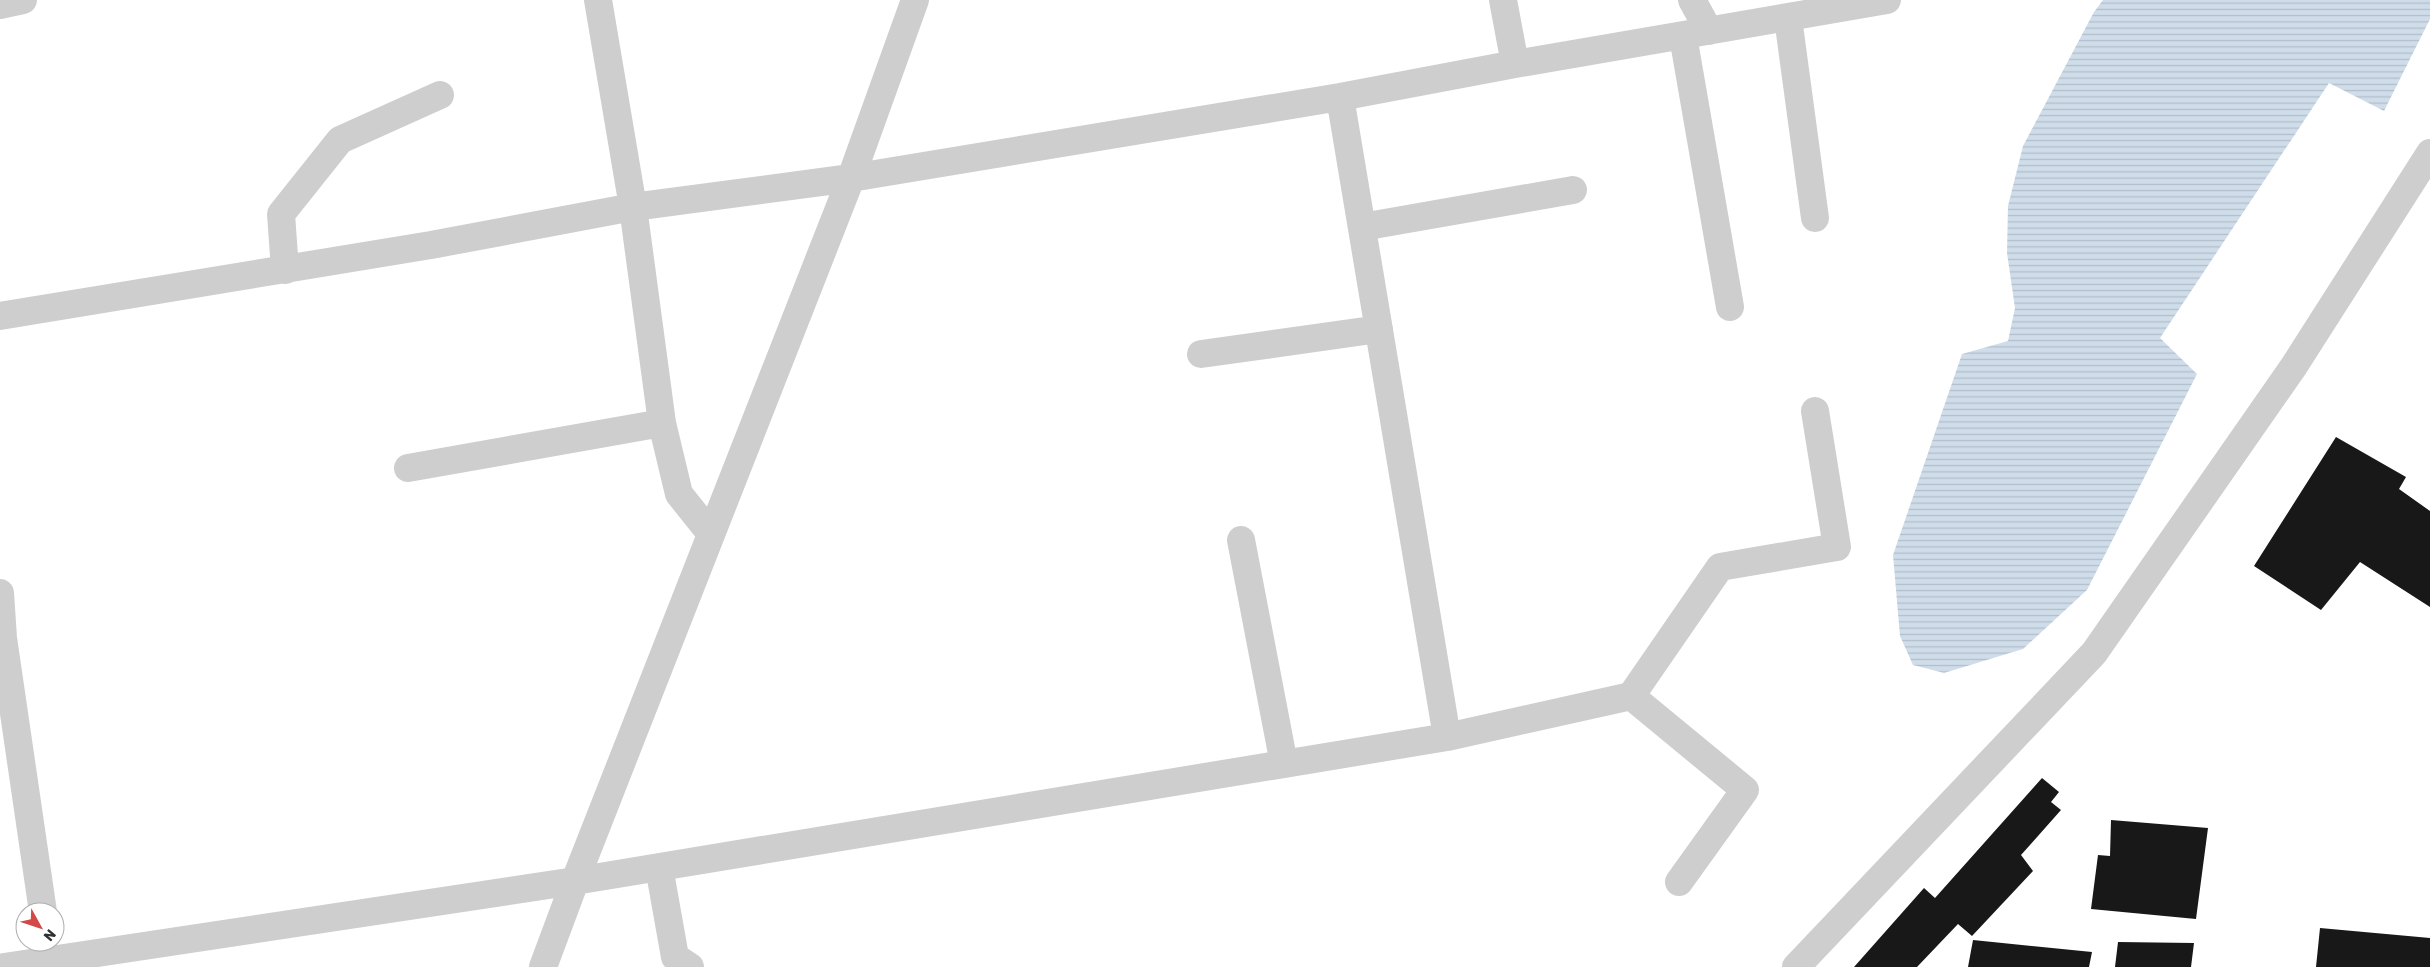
<svg xmlns="http://www.w3.org/2000/svg" width="2430" height="967" font-family="Rubik,sans-serif">
<style>
.water{fill:url(#water-rules)}
.building{fill:#181818}
.lines{fill:none;stroke-linecap:round;stroke-linejoin:round}
.minor{stroke:#cecece;stroke-width:28}
</style>
<defs>
<pattern id="water-rules" width="6" height="5" patternUnits="userSpaceOnUse" patternTransform="scale(1.25)"><rect width="6" height="5" fill="#cfddea"/><path d="M0 2.5h6" fill="none" stroke="#b2bec9"/></pattern>
</defs>
<rect width="100%" height="100%" fill="#fff"/>
<path class="water" d="M2103,0h327v19l-46,92 -55,-28 -169,255 37,36 -110,216 -64,59 -79,24 -31,-8 -13,-29 -7,-81 69,-201 46,-13 7,-33 -8,-55 1,-47 15,-60 71,-134z"/>
<path class="building" d="M2336,437l70,40 -7,12 31,22v96l-70,-45 -39,48 -67,-44z
M2042,778l17,14 -8,10 10,8 -40,45 12,16 -61,65 -14,-12 -41,43h-63l70,-79 11,10z
M2111,820l97,8 -12,91 -105,-10 7,-54 12,1z
M2320,928l110,10v29h-114z
M1973,940l119,12 -3,15h-121z
M2118,942l76,1 -3,24h-76z"/>
<g class="lines">
<path class="minor" d="M598,0l35,207 29,216 17,71 32,40
M1503,0l12,64
M1692,0l17,31
M0,5l23,-5
M1788,18l27,200
M1683,36l47,271
M1340,97l107,640
M1362,227l211,-37
M285,270l-4,-56 59,-74 100,-45
M0,316l431,-71 202,-38 218,-29 489,-81 175,-33 372,-64
M1201,354l178,-25
M408,468l254,-45
M1241,540l43,224
M0,593l3,45 40,274
M1631,696l114,94 -66,92
M659,867l16,90 15,10
M4,967l571,-86 872,-144 184,-41 89,-129 117,-20 -22,-136
M543,967l32,-86 276,-703 64,-178
M1796,967l298,-314 200,-287 136,-213"/>
</g>
<g transform="translate(40 927) rotate(130)"><circle r="24" fill="#ffffff" stroke="#adadad"/>
<path d="M0-4L9 19L0 12L-9 19Z" fill="#d44947"/>
<text y="-8" font-size="14" font-weight="bold" text-anchor="middle" fill="#313131">N</text>
</g>
</svg>
